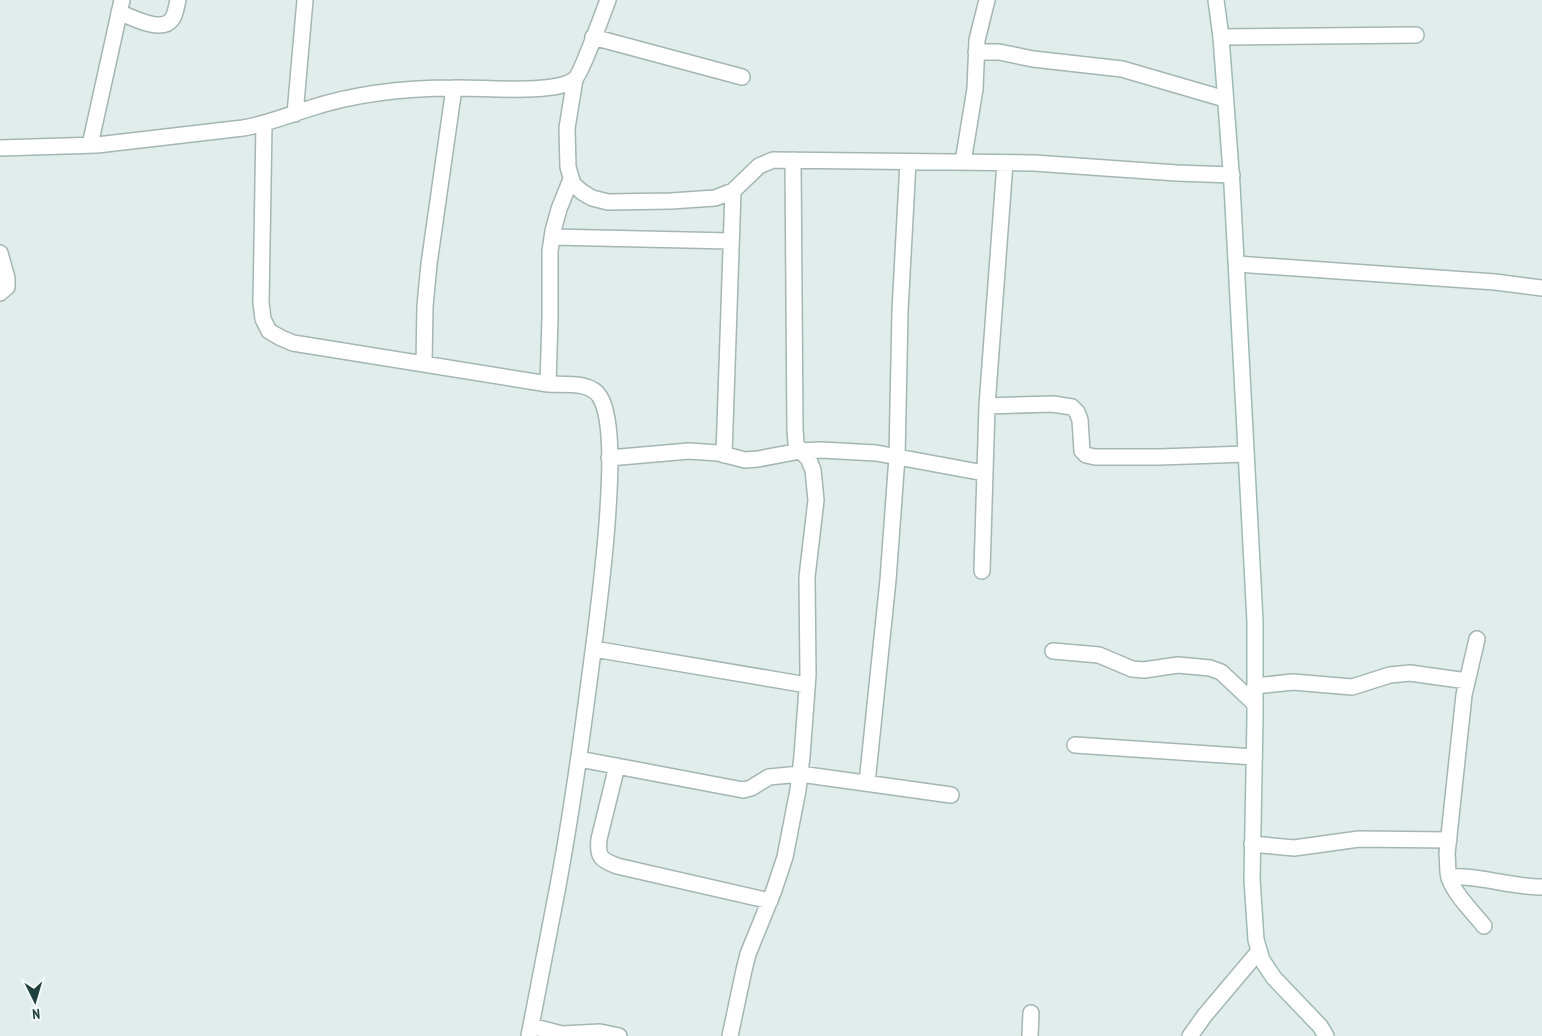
<svg xmlns="http://www.w3.org/2000/svg" width="1542" height="1036" font-family="'PT Sans Narrow',sans-serif">
<style>
.lines{fill:none;stroke-linecap:round;stroke-linejoin:round}
.street-casing{stroke:#a3b6b3;stroke-width:18}
.secondary-casing{stroke:#9ebab5;stroke-width:18}
.street{stroke:#fff;stroke-width:15}
.secondary{stroke:#fff;stroke-width:15}
</style>
<rect width="100%" height="100%" fill="#e1edea"/>
<g class="lines">
<g class="street-casing">
<path id="street" d="M119,12c12,5 43,22 53,7 4,-5 4,-12 6,-19
M593,37l149,40
M1221,37l195,-2
M976,52h23l34,7 89,10 103,30
M575,79l-8,49 1,39 5,17 9,8 10,6 16,4 63,-1 44,-3 18,-7 26,-25 14,-6 261,3 143,10 55,2
M295,114l10,-114
M264,124l-3,179 2,16 6,12 12,7 12,5 255,41c16,1 43,-3 52,13 15,25 9,98 7,127 -4,53 -11,106 -18,158 -9,70 -19,140 -32,209 -9,49 -19,97 -28,145
M90,145l32,-145
M0,148l97,-3 146,-17c24,-4 45,-13 68,-20 46,-15 96,-20 143,-20 28,-1 98,7 120,-8 7,-5 29,-67 34,-80
M963,162l12,-73 2,-49 10,-40
M552,237l179,4
M0,253l7,25v9l-7,6
M1237,264l258,18 47,6
M424,364l1,-58 4,-42 25,-176
M548,384l2,-66v-67l3,-20 6,-22 12,-30
M987,406l66,-2 19,3 5,5 3,8 2,31 4,4 9,2h65l86,-3
M724,455l9,-264
M609,458l80,-7 29,2 27,7 13,-1 42,-8 21,-1 55,3 108,20
M982,571l5,-165 18,-243
M1477,639l-13,56 -17,159c1,7 0,17 2,24 7,18 23,33 35,48
M594,649l213,36
M1053,651l46,4 33,14 12,1 34,-5 32,3 11,4 34,32
M1255,686l38,-4 59,5 38,-12 20,-2 57,8
M1075,745l179,12
M579,759l164,31 8,-2 18,-11 31,-3 151,21
M617,766l-18,73c-2,18 2,21 18,27l153,35
M867,783l21,-203 9,-123 3,-146 8,-149
M1252,844l42,4 65,-9 90,1
M1449,877c33,-2 60,10 93,10
M531,1026l31,8 38,-2 19,4
M730,1036l14,-66 4,-16 26,-64 11,-33 13,-67 4,-34 6,-81 -1,-98 9,-77 -3,-30 -5,-12 -8,-7 -4,-8 -1,-13 -2,-270
M1030,1036l1,-23
M1190,1036l15,-21 54,-64"/>
</g>
<g class="secondary-casing">
<path id="secondary" d="M1216,0l5,37 11,148 23,436v98l-3,160 4,61 6,20 12,18 46,48 6,10"/>
</g>
<use href="#street" class="street"/>
<use href="#secondary" class="secondary"/>
</g>
<g transform="translate(35 1001) rotate(175)" stroke="#f2f9f7" stroke-width="4" paint-order="stroke">
<path d="M0-4L9 19L0 12L-9 19Z" fill="#1f403d"/>
<text y="-8" font-size="14" font-weight="bold" text-anchor="middle" fill="#1f403d">N</text>
</g>
</svg>
